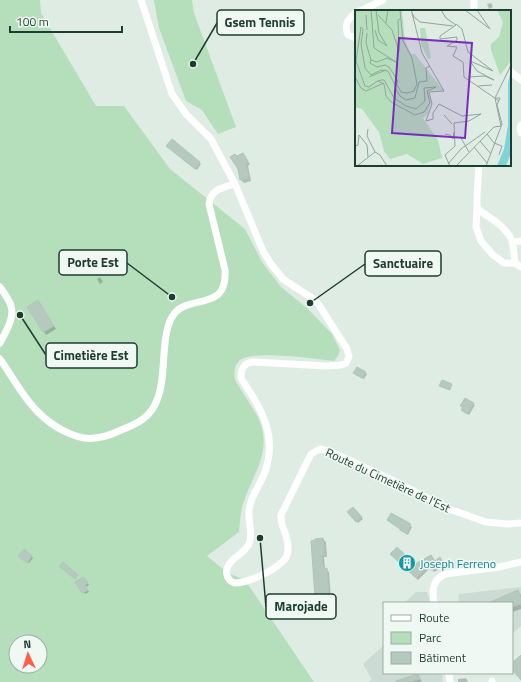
<svg xmlns="http://www.w3.org/2000/svg" width="521" height="682" font-family="'Titillium Web',sans-serif">
<style>
.built{fill:#ccdbd3}
.green{fill:#b5dfbb;fill-rule:evenodd}
.shadow{fill:#0003}
.building{fill:#b6c9bf;stroke:#b0c6ba}
.lines{fill:none;stroke-linecap:round;stroke-linejoin:round}
.minor{stroke:#fff;stroke-width:7}
.labels{text-anchor:middle;dominant-baseline:central;stroke-width:3;stroke-linejoin:round;paint-order:stroke}
.street-label{font-size:12px;fill:#1e3d31;stroke:#eff8f2}
.culture-label{font-size:12px;fill:#0d838f;stroke:#eff8f2;text-anchor:start}
.inset-road{fill:none;stroke:#91a69c;stroke-width:1}
.view{fill:#7b2cbf;fill-opacity:0.15;stroke:#7b2cbf;stroke-width:2}
.inset-edge{fill:none;stroke:#1e3d31;stroke-width:2}
.leader{fill:none;stroke:#1e3d31;stroke-width:1.5}
.callout-dot{fill:#1e3d31;stroke:#eff8f2;stroke-width:1.5}
.callout{fill:#eff8f2;stroke:#1e3d31;stroke-width:1.5}
.callout-label{font-size:13px;text-anchor:middle;font-weight:bold;fill:#1e3d31}
</style>
<rect width="100%" height="100%" fill="#deece4"/>
<path class="built" d="M521,587v39l-9,8v-31h-54l1,-9z
M416,592h11l3,11h-26z
M384,645v28h58l1,9h-75l4,-2 -9,-16z"/>
<path class="green" d="M0,0h40l1,13 55,93h28l46,63 75,60 17,33 19,25 27,22 24,25 8,16 -2,6 -4,5c-19,-2 -80,-11 -94,-1 -6,5 -6,13 -5,20 8,14 19,28 25,42 12,32 -9,55 -17,82 -3,9 -3,19 -4,28l-32,24 21,17 17,7 69,102h-314zM16,642h24v24h-24z
M154,0h38l2,13 42,114 -18,7 -16,-24 -16,-9 -27,-73z"/>
<path class="shadow" d="M491,3l2,4 -4,2 -2,-5z
M169,148l32,16 -4,6z
M245,157l5,7 -2,2 3,15 -7,2 -3,-3 -3,-22z
M100,277l3,5 -3,2 -3,-5z
M38,302l18,27 -10,6 -17,-28z
M365,373l2,1 -3,5 -8,-4z
M473,404l2,1 -6,10 -7,-5 1,-2 -2,-2z
M353,508l10,11 -5,4 -10,-11z
M392,515l20,12 -4,8 -7,-5z
M323,539l3,3 1,15h-3l1,11 4,4 2,27 -12,1 -3,-3z
M24,551l9,7 -4,5 -8,-5z
M391,554l24,11 16,-9 4,5 5,-3 6,10 -3,2 -2,-2 -7,4 -4,-4 -12,12z
M84,578l5,7 -3,2 3,5 -4,2 -8,-12z
M518,592l3,3v14l-9,3v-9h-23z
M418,675l4,7h-27z
M466,678l2,4h-10v-3z"/>
<path class="building" d="M172,139l28,23 -5,7 -29,-23z
M243,153l5,8 -2,2 3,15 -9,2 -2,-11 -8,-12 5,-3 2,2z
M38,300l16,26 -11,6 -16,-25z
M357,367l9,5 -4,6 -9,-5z
M442,380l10,4 -2,6 -11,-4z
M465,398l9,5 -7,11 -6,-4 2,-3 -3,-1z
M353,507l9,10 -6,5 -9,-10z
M391,513l20,11 -4,10 -7,-4v-1l-13,-9z
M323,538l2,17h-3l1,11h1v3l3,-1 2,29 -14,1 -4,-57 4,-1v-1z
M397,547l18,17 16,-9 4,6 5,-4 4,8 -4,3 -2,-2 -7,4 -3,-4 -12,12 -26,-24z
M24,549l8,7 -5,7 -9,-7z
M63,562l15,13 -3,4 -16,-13z
M84,577l4,6 -3,2 3,5 -6,3 -7,-11z
M518,590l3,8v6l-9,3v-4h-24z
M521,655v25l-9,-10v-7z
M418,674l2,5 -10,3h-14v-1z"/>
<g class="lines">
<path class="minor" d="M141,0l31,94 14,20 25,25 24,45 28,67 8,13 12,15 29,19 7,7 28,44 2,8 -3,6 -5,2 -15,1 -73,-4c-9,1 -12,6 -12,16 20,31 37,56 24,94 -4,11 -12,21 -15,33 -4,13 3,24 0,36 -3,14 -27,18 -23,34 1,4 4,7 8,8 13,0 38,-12 47,-21 4,-3 6,-9 6,-14 1,-12 -8,-21 -7,-33l30,-61 9,-5 9,2 61,28 59,30 37,13 21,2 14,-1
M360,11l23,-11
M474,11v-11
M356,13c-9,6 -12,12 -8,22l8,3
M510,71l11,9
M521,125l-1,4 1,4
M479,165l-2,31v13l-1,18 5,14 12,14 11,8h11l6,4
M477,209c12,8 30,18 35,32 2,7 2,15 3,22
M512,242l9,-1
M0,287c4,6 9,12 11,19 4,12 -6,27 -11,37
M0,359c12,17 22,37 37,52 13,14 39,30 58,27 10,-1 18,-4 26,-8 16,-6 30,-13 36,-30 10,-23 3,-62 15,-83 14,-25 56,-3 53,-47l-16,-66c2,-15 13,-16 26,-20
M434,603c-2,-13 -2,-23 11,-29l54,-7 22,-5
M449,673l1,9
M492,681v1"/>
</g>
<defs>
<g id="building-disc" transform="scale(0.9)"><circle r="9.5" fill="#0f9aa8" stroke="#eff8f2"/><path d="M-4-6H4V6H1V3H-1V6H-4ZM-2.5-4.3h1.7v1.8h-1.7ZM.8-4.3h1.7v1.8H.8ZM-2.5-1h1.7V.8h-1.7ZM.8-1h1.7V.8H.8Z" fill="#fff"/></g>
</defs>
<g fill-rule="evenodd">
<use href="#building-disc" x="407" y="563"/>
</g>
<g class="labels">
<g class="street-label">
<text transform="translate(388 480) rotate(25)">Route du Cimetière de l'Est</text>
</g>
<g class="culture-label">
<text x="420" y="563">Joseph Ferreno</text>
</g>
</g>
<g transform="translate(355 10)">
<rect width="156" height="156" fill="#deece4"/>
<path d="M1,0h46l3,31 6,13h4l28,36 -14,1 2,12 -4,12 -4,3 15,22 4,18 -19,6 -16,-10 -17,5 -6,-8 -5,-19 -17,-23 -7,-2zM142,0h14v51l-11,14 -9,-25v-6l8,-7 4,-15zM65,18h5l6,30 -3,1 -7,-15z" fill="#b5dfbb"/>
<path d="M156,60v83l-5,13h-9l7,-17 4,-24v-42z" fill="#80d4d7"/>
<path class="inset-road" d="M16,0l3,38 22,14 -9,-4 -10,4 -6,-2 -1,3 7,4 8,-2 4,2 9,14 -3,7 5,8 6,4 9,-2 4,-16 8,-1 -1,-13 4,-2M56,0l3,7 6,5 33,4M86,0l5,8 10,7 -16,11v3l17,-2v3l-10,6 10,1 -4,9 10,6 1,15 35,24M110,0l25,19 -13,-19M57,3l10,40 22,38 -15,1 3,12 -6,17 7,-2v-6l6,-9 23,12 19,-2 -12,7 -15,2 1,23 -10,9 5,11M11,5l1,15M23,5l14,15 7,21 -1,-31 2,-1M31,13l2,-13M101,14l6,5 6,23 25,19 -23,-10 7,10 17,9 -9,-4 -17,1M20,20l3,10 9,6 -8,-13 -3,-23M12,23l-1,10 5,17M0,67l6,11 5,3 18,-8M14,67l17,-7M23,71l6,3 2,12 5,6 24,13 9,-3 6,-9 -3,-12 9,-4 -12,1 1,13 -9,8 -10,-3 -12,-8 -10,-18h-3l-3,1 -2,1 -7,5 -4,-1 -9,-25 5,-34 2,2 -2,15 4,24 6,7 10,-5 7,1 8,16M42,75l4,7 6,1 7,-2 3,-7 -5,-26 -9,-17 -3,-31M123,76l14,-1M89,105l8,9M146,116l-6,-28 16,-33M13,119l-1,7 8,16M90,124l5,1 3,4 1,-7M132,124l7,9 8,3 -3,9M106,128l8,14M125,131l11,13M0,136l3,-1 1,-10 8,10 1,12M119,137l13,16M20,142l5,3 7,11M93,154l13,-15 24,-17M2,156l18,-14M101,156l38,-39 7,-1M131,156l16,-42 -5,-19 3,-7h-5"/>
<path class="view" d="M44,28l73,5 -7,95 -73,-5z"/>
<rect width="156" height="156" class="inset-edge"/>
</g>
<path class="leader" d="M193 64L217 23M172 297L127 263M310 303L365 264M20 315L46 355M260 538L266 607"/>
<g class="callout-dot">
<circle cx="193" cy="64" r="4"/>
<circle cx="172" cy="297" r="4"/>
<circle cx="310" cy="303" r="4"/>
<circle cx="20" cy="315" r="4"/>
<circle cx="260" cy="538" r="4"/>
</g>
<g class="callout">
<rect x="217" y="10" width="87" height="25" rx="4"/>
<rect x="59" y="250" width="68" height="25" rx="4"/>
<rect x="365" y="251" width="76" height="25" rx="4"/>
<rect x="46" y="343" width="91" height="25" rx="4"/>
<rect x="266" y="594" width="70" height="25" rx="4"/>
</g>
<g class="callout-label">
<text x="260" y="27">Gsem Tennis</text>
<text x="93" y="267">Porte Est</text>
<text x="403" y="268">Sanctuaire</text>
<text x="91" y="360">Cimetière Est</text>
<text x="301" y="611">Marojade</text>
</g>
<rect x="383" y="602" width="130" height="72" fill="#eff8f2" stroke="#9bada5"/>
<rect x="391" y="615" width="20" height="6" fill="#ffffff" stroke="#9bada5"/>
<text x="419" y="622" font-size="12" fill="#1e3d31">Route</text>
<rect x="391" y="632" width="20" height="12" fill="#b5dfbb" stroke="#9bada5"/>
<text x="419" y="642" font-size="12" fill="#1e3d31">Parc</text>
<rect x="391" y="652" width="20" height="12" fill="#b6c9bf" stroke="#9bada5"/>
<text x="419" y="662" font-size="12" fill="#1e3d31">Bâtiment</text>
<g transform="translate(28 654) rotate(356)"><circle r="19" fill="#eff8f2" stroke="#9bada5"/>
<path d="M0-3L7 15L0 10L-7 15Z" fill="#ff5f49"/>
<text y="-6" font-size="11" font-weight="bold" text-anchor="middle" fill="#1e3d31">N</text>
</g>
<path d="M10 26v6h112v-6" fill="none" stroke="#1e3d31" stroke-width="2"/>
<text x="16" y="26" font-size="12" fill="#1e3d31" stroke="#eff8f2" stroke-width="3" paint-order="stroke">100 m</text>
</svg>
